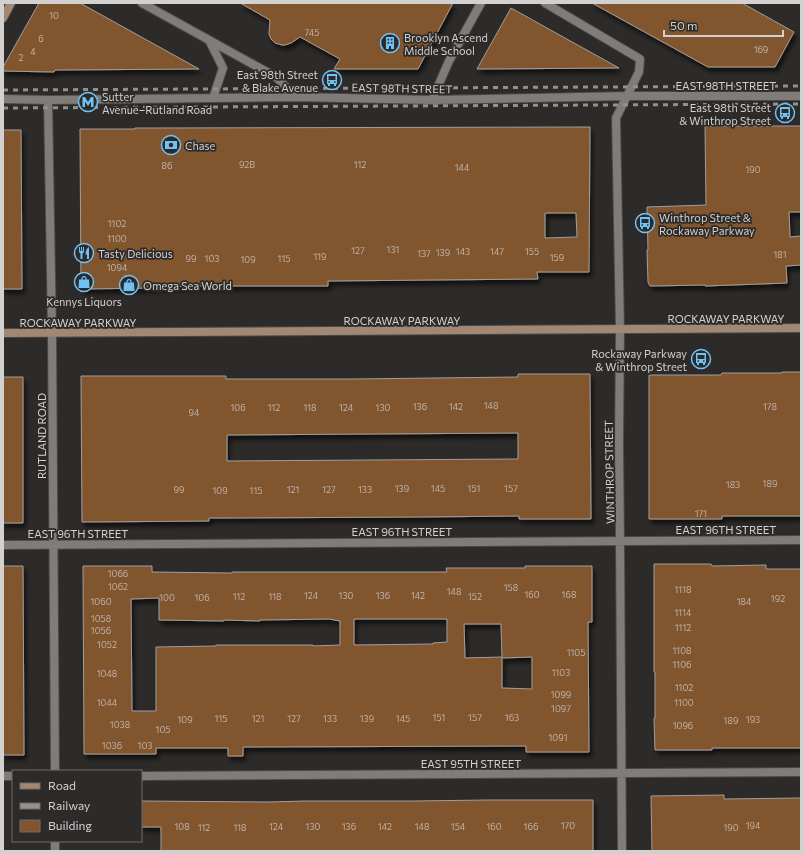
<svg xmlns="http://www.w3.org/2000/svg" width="804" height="854" font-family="Commissioner,sans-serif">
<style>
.building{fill:#81542e;stroke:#a19e9b;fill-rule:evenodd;filter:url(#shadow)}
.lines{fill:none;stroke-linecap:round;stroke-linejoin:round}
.street-casing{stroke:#4b4846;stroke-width:10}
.secondary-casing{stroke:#4b4846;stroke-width:10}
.street{stroke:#7f7c79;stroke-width:8}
.secondary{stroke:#a28873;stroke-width:8}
.rail{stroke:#93918f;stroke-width:3;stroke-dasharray:5 5;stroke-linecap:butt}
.labels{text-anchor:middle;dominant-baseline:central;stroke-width:3.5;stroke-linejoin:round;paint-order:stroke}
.number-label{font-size:9px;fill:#beb2a8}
.poi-label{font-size:11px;fill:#d3d1d0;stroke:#2d2b29;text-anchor:start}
.street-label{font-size:11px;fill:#d3d1d0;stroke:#2d2b29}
</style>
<defs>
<filter id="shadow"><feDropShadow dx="2.5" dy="4.5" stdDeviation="2" flood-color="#0009"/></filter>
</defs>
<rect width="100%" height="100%" fill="#2d2b29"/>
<path class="building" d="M39,3h41l119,66 -144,1 -1,2 -51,-1v-4z
M240,3h213l-35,66h-84l6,-10 -40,-22 -9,6 -6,2h-3l-7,-2 -4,-4 -2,-5 1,-14z
M592,3h150l52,29 -19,35h-67z
M511,8l108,60 -142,1z
M705,126h96v86h-12l1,25 11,-1v29l-15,1 1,17 -82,3v-1l-55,1 -2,-4 -1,-32h1l-1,-43 59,-2z
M590,127l-1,145h-52l1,7 -210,2v5h-130l-45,1v1l-72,1 -1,-160h55v-1h18zM545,213h31l1,24 -32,1z
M3,130h18l1,159h-19z
M782,372h19v144h-79v3h-73v-144h72l1,-2h60z
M518,374h72l1,145h-72v-3l-100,1 -192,1h-18v3l-127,1 -1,-146h145v3h127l165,-2zM518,433v26l-291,2v-26z
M3,377h20v146h-20z
M654,564h57l1,2 54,-1v4h35v179h-89v2h-57l-1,-32h1v-46h-1z
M3,566h20l1,189h-21z
M83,566h69v6l80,1v-1h215l-1,-4h79v-2h67v56h-4l1,130h-63v-6l-283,1v9h-15v-8h-72v6h-72zM159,598v22l65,1v-1l36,1v-1l69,-1 11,2v24l-27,1v-1h-97v1l-60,1v64h-24l-1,-112zM354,619h93v23l-14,1v1l-79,1zM464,624h37l1,33 -37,1zM532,657v32l-30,-1v-30z
M724,795v4l77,-1v53h-149l-1,-55z
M487,800h106v51h-432v-24h-20v-26l128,1 36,-1h110z"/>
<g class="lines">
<g class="street-casing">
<path id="street" d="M142,3l134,74 20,20
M545,3l95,56 -1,13 -23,46 4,212 -1,114 1,97 2,310
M209,40l14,28 -10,30
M3,99l45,1 248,-3 136,3 195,-4h174
M48,100l4,233 3,438
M432,100l17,-39 32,-58
M3,545l798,-5
M3,776h10
M141,776l660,-4
M55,841v10"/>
</g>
<g class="secondary-casing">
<path id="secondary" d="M3,18l8,-15
M3,333l798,-5"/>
</g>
<use href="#street" class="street"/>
<use href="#secondary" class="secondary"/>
<path class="rail" d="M3,90l798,-4
M3,108l798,-4"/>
</g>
<defs>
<g id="building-ring" transform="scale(1)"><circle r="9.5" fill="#2d2b29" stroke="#72c1f5" stroke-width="1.5"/><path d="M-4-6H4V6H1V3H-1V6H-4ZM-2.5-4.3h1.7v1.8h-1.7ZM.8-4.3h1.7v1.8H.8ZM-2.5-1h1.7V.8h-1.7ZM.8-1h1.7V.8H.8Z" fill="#72c1f5"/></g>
<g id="bus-ring" transform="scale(1)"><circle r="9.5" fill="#2d2b29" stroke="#72c1f5" stroke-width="1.5"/><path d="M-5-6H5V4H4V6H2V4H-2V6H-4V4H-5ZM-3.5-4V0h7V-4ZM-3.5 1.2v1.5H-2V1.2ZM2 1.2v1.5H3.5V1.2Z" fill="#72c1f5"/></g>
<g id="metro-ring" transform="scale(1)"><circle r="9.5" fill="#2d2b29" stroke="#72c1f5" stroke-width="1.5"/><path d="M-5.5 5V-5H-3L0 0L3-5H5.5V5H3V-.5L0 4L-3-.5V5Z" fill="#72c1f5"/></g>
<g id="bank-ring" transform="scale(1)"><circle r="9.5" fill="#2d2b29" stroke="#72c1f5" stroke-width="1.5"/><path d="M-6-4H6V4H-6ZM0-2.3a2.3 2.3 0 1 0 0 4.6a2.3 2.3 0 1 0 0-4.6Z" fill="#72c1f5"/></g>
<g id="restaurant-ring" transform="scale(1)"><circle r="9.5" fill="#2d2b29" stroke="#72c1f5" stroke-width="1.5"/><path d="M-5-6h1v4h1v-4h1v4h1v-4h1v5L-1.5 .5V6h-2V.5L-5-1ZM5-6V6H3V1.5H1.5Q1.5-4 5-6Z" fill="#72c1f5"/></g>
<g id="shop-ring" transform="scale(1)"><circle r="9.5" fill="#2d2b29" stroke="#72c1f5" stroke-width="1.5"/><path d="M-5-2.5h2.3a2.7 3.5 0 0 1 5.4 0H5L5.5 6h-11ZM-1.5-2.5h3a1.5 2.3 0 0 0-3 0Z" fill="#72c1f5"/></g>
</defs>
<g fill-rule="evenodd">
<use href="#building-ring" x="390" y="43"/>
<use href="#bus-ring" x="332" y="80"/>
<use href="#metro-ring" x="88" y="102"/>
<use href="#bus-ring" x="785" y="113"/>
<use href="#bank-ring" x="171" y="145"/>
<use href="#bus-ring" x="645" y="223"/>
<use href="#restaurant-ring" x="84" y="253"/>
<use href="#shop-ring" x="84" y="282"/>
<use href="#shop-ring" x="129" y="285"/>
<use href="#bus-ring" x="701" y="359"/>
</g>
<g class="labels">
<g class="number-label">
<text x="54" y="15">10</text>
<text x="312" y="32">745</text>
<text x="41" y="38">6</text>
<text x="761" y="49">169</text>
<text x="33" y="51">4</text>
<text x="21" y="57">2</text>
<text x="247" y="164">92B</text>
<text x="360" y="164">112</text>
<text x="167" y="165">86</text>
<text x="462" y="167">144</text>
<text x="753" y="169">190</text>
<text x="117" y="223">1102</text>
<text x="117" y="238">1100</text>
<text x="393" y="249">131</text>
<text x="358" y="250">127</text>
<text x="463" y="251">143</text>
<text x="497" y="251">147</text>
<text x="532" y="251">155</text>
<text x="443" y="252">139</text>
<text x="424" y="253">137</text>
<text x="780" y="254">181</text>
<text x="320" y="256">119</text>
<text x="557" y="257">159</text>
<text x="191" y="258">99</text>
<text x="212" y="258">103</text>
<text x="284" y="258">115</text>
<text x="248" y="259">109</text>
<text x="117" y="267">1094</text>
<text x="491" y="405">148</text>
<text x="420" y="406">136</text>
<text x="456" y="406">142</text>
<text x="770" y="406">178</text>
<text x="238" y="407">106</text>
<text x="274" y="407">112</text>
<text x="310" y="407">118</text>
<text x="346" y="407">124</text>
<text x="383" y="407">130</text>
<text x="194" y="412">94</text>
<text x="770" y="483">189</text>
<text x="733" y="484">183</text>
<text x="402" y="488">139</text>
<text x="438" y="488">145</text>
<text x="474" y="488">151</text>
<text x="511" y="488">157</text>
<text x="179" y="489">99</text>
<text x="293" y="489">121</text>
<text x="329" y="489">127</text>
<text x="365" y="489">133</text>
<text x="220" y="490">109</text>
<text x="256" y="490">115</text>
<text x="701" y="513">171</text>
<text x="118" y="573">1066</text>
<text x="118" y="586">1062</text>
<text x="511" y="587">158</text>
<text x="683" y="589">1118</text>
<text x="454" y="591">148</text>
<text x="532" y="594">160</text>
<text x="569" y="594">168</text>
<text x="311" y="595">124</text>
<text x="346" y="595">130</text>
<text x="383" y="595">136</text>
<text x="418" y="595">142</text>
<text x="239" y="596">112</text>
<text x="275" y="596">118</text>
<text x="475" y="596">152</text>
<text x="167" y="597">100</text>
<text x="202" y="597">106</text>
<text x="778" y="598">192</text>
<text x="101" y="601">1060</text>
<text x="744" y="601">184</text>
<text x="683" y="612">1114</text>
<text x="101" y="618">1058</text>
<text x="683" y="627">1112</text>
<text x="101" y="630">1056</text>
<text x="107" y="644">1052</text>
<text x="682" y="650">1108</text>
<text x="576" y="652">1105</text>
<text x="682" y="664">1106</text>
<text x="561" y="672">1103</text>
<text x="107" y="673">1048</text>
<text x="684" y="687">1102</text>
<text x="561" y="694">1099</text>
<text x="107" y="702">1044</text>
<text x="684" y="702">1100</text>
<text x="561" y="708">1097</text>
<text x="439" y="717">151</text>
<text x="475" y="717">157</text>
<text x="512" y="717">163</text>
<text x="221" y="718">115</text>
<text x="258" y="718">121</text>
<text x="294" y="718">127</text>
<text x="330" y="718">133</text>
<text x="367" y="718">139</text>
<text x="403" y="718">145</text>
<text x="185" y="719">109</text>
<text x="753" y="719">193</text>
<text x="731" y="720">189</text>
<text x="120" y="724">1038</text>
<text x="683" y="725">1096</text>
<text x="163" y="729">105</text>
<text x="558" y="737">1091</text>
<text x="112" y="745">1036</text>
<text x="145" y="745">103</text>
<text x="568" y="825">170</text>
<text x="753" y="825">194</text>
<text x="182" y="826">108</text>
<text x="276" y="826">124</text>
<text x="313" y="826">130</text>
<text x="349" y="826">136</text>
<text x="385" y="826">142</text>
<text x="422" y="826">148</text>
<text x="458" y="826">154</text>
<text x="494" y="826">160</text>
<text x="531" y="826">166</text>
<text x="204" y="827">112</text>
<text x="240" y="827">118</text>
<text x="731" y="827">190</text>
</g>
<g class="poi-label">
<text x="404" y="37">Brooklyn Ascend<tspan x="404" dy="13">Middle School</tspan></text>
<text x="318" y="74" text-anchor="end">East 98th Street<tspan x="318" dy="13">&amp; Blake Avenue</tspan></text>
<text x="102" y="96">Sutter<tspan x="102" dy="13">Avenue–Rutland Road</tspan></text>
<text x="771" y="107" text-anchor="end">East 98th Street<tspan x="771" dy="13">&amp; Winthrop Street</tspan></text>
<text x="185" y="145">Chase</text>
<text x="659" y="217">Winthrop Street &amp;<tspan x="659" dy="13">Rockaway Parkway</tspan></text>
<text x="98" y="253">Tasty Delicious</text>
<text x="143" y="285">Omega Sea World</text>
<text x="84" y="301" text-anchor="middle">Kennys Liquors</text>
<text x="687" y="353" text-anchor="end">Rockaway Parkway<tspan x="687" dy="13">&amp; Winthrop Street</tspan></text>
</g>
<g class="street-label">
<text x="726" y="85">EAST 98TH STREET</text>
<text transform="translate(402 88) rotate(1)">EAST 98TH STREET</text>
<text x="726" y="318">ROCKAWAY PARKWAY</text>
<text x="402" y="320">ROCKAWAY PARKWAY</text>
<text x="78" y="322">ROCKAWAY PARKWAY</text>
<text transform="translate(41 436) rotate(-90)">RUTLAND ROAD</text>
<text transform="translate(609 472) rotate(-91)">WINTHROP STREET</text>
<text x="726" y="529">EAST 96TH STREET</text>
<text x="402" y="531">EAST 96TH STREET</text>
<text x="78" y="533">EAST 96TH STREET</text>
<text x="471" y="763">EAST 95TH STREET</text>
</g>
</g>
<rect width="804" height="854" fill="none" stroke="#d3d1d0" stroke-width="8"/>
<rect x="12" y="770" width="130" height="72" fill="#2d2b29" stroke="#6f6d6c"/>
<rect x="20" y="783" width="20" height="6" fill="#a28873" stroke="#6f6d6c"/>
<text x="48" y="790" font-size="12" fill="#d3d1d0">Road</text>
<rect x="20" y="803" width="20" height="6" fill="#93918f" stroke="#6f6d6c"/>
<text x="48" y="810" font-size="12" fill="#d3d1d0">Railway</text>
<rect x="20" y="820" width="20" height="12" fill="#81542e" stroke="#6f6d6c"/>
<text x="48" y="830" font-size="12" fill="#d3d1d0">Building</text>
<path d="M664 30v6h119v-6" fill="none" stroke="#d3d1d0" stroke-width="2"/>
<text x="670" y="30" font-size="12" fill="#d3d1d0" stroke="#2d2b29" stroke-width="3" paint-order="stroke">50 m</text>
</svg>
